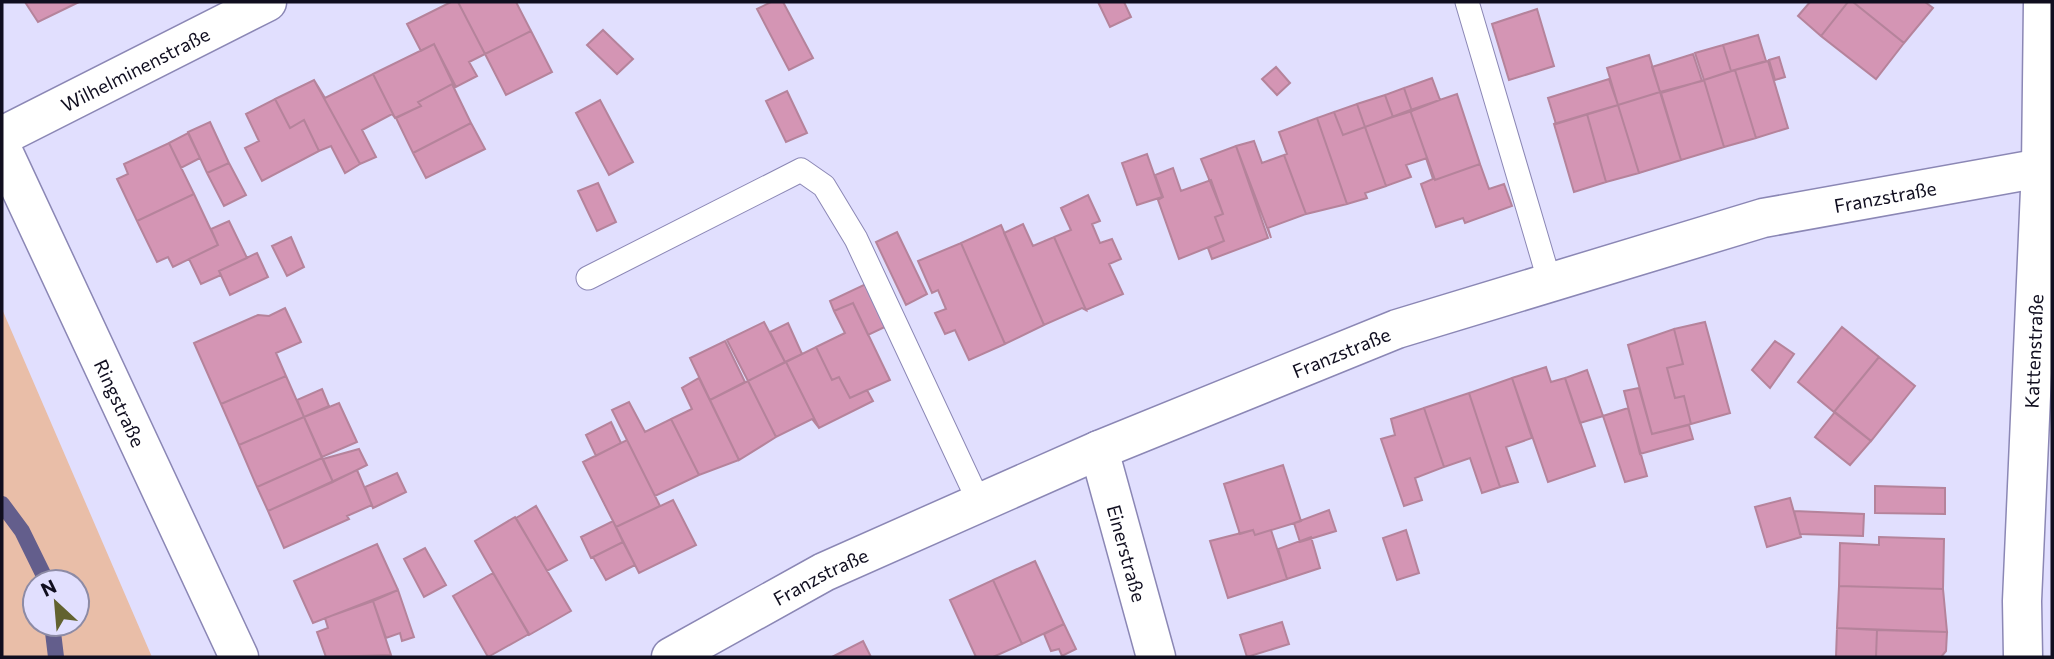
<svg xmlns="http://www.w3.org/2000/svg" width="2054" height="659" font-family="Commissioner,sans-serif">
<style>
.green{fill:#e9bea8;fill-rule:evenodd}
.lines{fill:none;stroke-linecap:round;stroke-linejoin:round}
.stream{stroke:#635e8c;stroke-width:16}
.building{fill:#d495b4;stroke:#b5839b;stroke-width:2}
.lane-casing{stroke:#8b87b5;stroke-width:25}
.street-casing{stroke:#8b87b5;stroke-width:41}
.lane{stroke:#fff;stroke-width:23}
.street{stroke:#fff;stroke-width:38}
.labels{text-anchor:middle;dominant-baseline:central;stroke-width:7;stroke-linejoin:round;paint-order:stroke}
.street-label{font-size:19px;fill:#100e1f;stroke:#e1dffe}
</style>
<rect width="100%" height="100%" fill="#e1dffe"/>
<path class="green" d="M2,309l150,348h-150zM35,582h42v42h-42z"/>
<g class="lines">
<path class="stream" d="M2,504l20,27 25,51
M52,624l4,33"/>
</g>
<path class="building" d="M25,2h54l-41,20z
M451,2h7l27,52 -16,8 8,14 -21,11 -22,-43 -13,7 -14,-27z
M458,2h58l15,29 -46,23z
M771,2h12l30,56 -24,12 -32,-61z
M1098,2h26l7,15 -21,10z
M1810,2h38l-27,34 -23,-20z
M1848,2h5l51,41 -28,36 -55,-43z
M1853,2h72l8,6 -29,35z
M1537,9l17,57 -45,14 -17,-56z
M603,30l30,29 -16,15 -30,-29z
M531,31l21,41 -46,23 -21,-41z
M1758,35l8,26 -35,10 -8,-26z
M434,44l21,44 -3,-4 -34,18 3,4 -26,12 -22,-44z
M1723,45l8,26 -27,9 -9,-27z
M1693,54l9,27 -42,11 -8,-25z
M1649,55l11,37 -42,13 -11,-37z
M1779,57l6,20 -10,3 -6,-20z
M1768,61l20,67 -32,10 -21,-68z
M1276,67l14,16 -13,12 -15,-16z
M1735,70l21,68 -32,9 -20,-67z
M373,74l22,44 -3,-4 -30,16 14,27 -16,7 -46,-84 11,18z
M1432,78l8,22 -28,11 -8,-23z
M1609,79l9,26 -62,19 -8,-26z
M314,80l46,84 -15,9 -14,-27 -12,5 -15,-31 -14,8 -15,-29z
M1704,80l20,67 -43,13 -20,-67z
M452,84l19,39 -58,30 -17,-35 25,-12 -3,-4z
M1404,88l8,23 -19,6 -8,-22z
M787,91l20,42 -21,9 -20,-41z
M1660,92l21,68 -42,13 -21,-68z
M1457,94l23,70 -45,16 -25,-70z
M1385,95l8,22 -28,10 -8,-23z
M275,99l15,29 14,-8 15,31 -57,30 -17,-33 14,-7 -13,-27z
M600,100l33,62 -24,13 -33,-62z
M1357,104l8,23 -22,8 -9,-23z
M1618,105l21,68 -33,9 -19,-68z
M1410,110l17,48 -21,7 5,12 -25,9 -21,-59z
M1334,112l9,23 22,-8 21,59 -21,7 2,5 -20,6 -30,-86z
M1587,114l19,68 -32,10 -20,-68z
M1317,118l30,86 -41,10 -22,-59 3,-1 -8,-22z
M210,122l19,41 -22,10 -19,-41z
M471,123l14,26 -59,29 -13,-25z
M188,133l12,25 -19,10 -12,-25z
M1254,141l8,22 22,-8 22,59 -38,14 3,10 -35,-92z
M169,143l25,51 -57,27 -20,-42 11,-5 -4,-10z
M1236,146l32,92 -56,21 -4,-11 16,-7 -9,-24 8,-3 -22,-55z
M1147,154l15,43 -25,8 -15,-42z
M1426,158l9,22 45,-16 9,25 15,-5 8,22 -47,17 -2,-5 -27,9 -15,-43 12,-5z
M229,163l17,32 -22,11 -17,-33z
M1173,168l8,23 30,-11 12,34 -8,3 9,24 -45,18 -21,-59 5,-3 -8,-22z
M598,183l18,39 -19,9 -19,-40z
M194,194l24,51 -45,22 -5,-10 -11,5 -20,-41z
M1088,195l12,26 -8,3 8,19 12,-4 9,20 -12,5 14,30 -37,16 -32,-73 17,-7 -10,-22z
M229,221l18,37 -28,13 2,4 -20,9 -12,-25 29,-14 -7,-16z
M1023,224l10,22 21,-9 32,73 -4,-2 -38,17 -40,-92z
M1001,225l43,100 -39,19 -44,-101z
M897,232l30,62 -21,11 -30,-63z
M291,237l13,30 -17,9 -15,-30z
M961,243l44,101 -36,16 -14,-30 -10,4 -10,-21 11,-4 -8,-19 -6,3 -14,-32z
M257,253l11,24 -38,18 -11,-24z
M868,283l21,42 -21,10 -15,-32 -19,8 -4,-10z
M853,303l37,77 -40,18 -11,-21 -7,3 -16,-33 29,-14 -11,-22z
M285,308l16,34 -25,11 10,23 -65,28 -27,-61 64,-28 11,1z
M764,322l21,40 -37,19 -21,-41z
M1705,322l25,91 -39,11 -7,-28 -9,2 -8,-30 16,-4 -9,-35z
M788,323l14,31 -17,8 -15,-30z
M1842,327l37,30 -45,55 -36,-30z
M1674,329l9,35 -16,4 8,30 9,-2 7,28 -39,10 -24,-89z
M725,341l20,41 -35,18 -20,-42z
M1775,341l19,13 -24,34 -18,-18z
M816,347l16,33 7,-3 11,21 17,-8 6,11 -54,27 -33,-66z
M1879,357l36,29 -44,55 -37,-29z
M786,362l33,66 -7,-9 -36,18 -28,-56z
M1546,367l5,15 14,-4 30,88 -47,16 -36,-104z
M1587,370l16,46 -23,7 -15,-45z
M286,376l18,41 -65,28 -18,-41z
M699,378l40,82 -40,15 -28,-56 21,-10 -10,-21z
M1512,378l20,60 -26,9 12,35 -18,5 -31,-94z
M748,381l28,56 -37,23 -29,-60z
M1639,388l13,46 37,-9 4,14 -53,15 -16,-63z
M322,389l7,17 -25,11 -7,-17z
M1469,393l31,94 -18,6 -12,-35 -26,9 -20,-59z
M629,402l16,30 26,-13 28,56 -44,21 -43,-86z
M339,403l18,39 -35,15 -18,-40z
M1424,408l20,59 -29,11 7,22 -18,6 -23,-67 14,-4 -4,-16z
M1628,408l19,68 -22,6 -22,-66z
M1835,412l36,29 -21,24 -35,-28z
M304,417l18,41 -65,29 -18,-42z
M611,422l10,21 -25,13 -10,-21z
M627,440l33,66 -44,21 -33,-65z
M359,449l8,16 -34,17 -10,-23z
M322,458l11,24 -65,29 -11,-24z
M1283,465l18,56 -46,14 -2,-5 -13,4 -16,-50z
M357,470l15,35 -25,11 2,3 -65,29 -16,-37z
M397,473l9,19 -33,16 -8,-21z
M1875,486l70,2v26l-70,-1z
M1790,498l11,39 -34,10 -12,-40z
M673,500l23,45 -57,28 -23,-46z
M536,506l31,54 -20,11 -31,-53z
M1329,510l7,21 -36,11 -6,-19z
M1794,511l70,3 -1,22 -63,-2z
M515,517l56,94 -42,24 -54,-94z
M613,521l10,21 -32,16 -10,-21z
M1253,530l2,5 16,-5 16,49 -59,19 -18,-57z
M1406,530l13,43 -22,7 -14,-42z
M1311,537l9,31 -33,11 -9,-30z
M1879,537l65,2 -1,50 -104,-3 1,-43 39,2z
M623,542l12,23 -29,15 -13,-23z
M377,544l21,46 -85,33 -19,-42z
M425,548l21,37 -22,12 -20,-38z
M1035,561l29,63 -42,20 -29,-64z
M493,573l36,61 -41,23 -35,-61z
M993,580l29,64 -29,13h-17l-26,-57z
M1839,586l104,3 4,43 -110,-4z
M398,590l16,47 -12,4 -2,-8 -14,5 -13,-37z
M373,601l18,54 -65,2 -9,-25 11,-4 -3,-10z
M1282,622l7,22 -42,13 -7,-22z
M1064,624l12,25 -14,7 -3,-7 -8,2 -7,-17z
M1837,628l40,2 -1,27h-40z
M1877,630l70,2 -1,19 -5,6h-65z
M863,641l8,16h-39z"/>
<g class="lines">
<g class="lane-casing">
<path id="lane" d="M1467,2l83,281
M588,278l213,-108 23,16 32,53 123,263"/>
</g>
<g class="street-casing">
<g id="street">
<path id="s1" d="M2,136l265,-134"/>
<path id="s2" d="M2,149l237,508"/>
<path id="s3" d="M1099,450l57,207"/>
<path id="s4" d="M671,657l153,-85 275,-122 298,-121 366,-111 289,-52"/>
<path id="s5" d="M2023,657l-1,-56 19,-434 2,-165"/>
</g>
</g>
<use href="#lane" class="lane"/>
<use href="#street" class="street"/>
</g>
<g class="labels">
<g class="street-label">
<text stroke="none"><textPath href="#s1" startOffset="149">Wilhelminenstraße</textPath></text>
<text stroke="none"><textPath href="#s4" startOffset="1304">Franzstraße</textPath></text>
<text stroke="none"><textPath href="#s5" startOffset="306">Kattenstraße</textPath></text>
<text stroke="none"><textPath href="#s4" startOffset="737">Franzstraße</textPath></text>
<text stroke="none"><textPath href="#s2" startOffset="280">Ringstraße</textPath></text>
<text stroke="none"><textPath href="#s3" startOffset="107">Einerstraße</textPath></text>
<text stroke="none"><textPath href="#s4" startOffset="170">Franzstraße</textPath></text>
</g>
</g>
<rect width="2054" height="659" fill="none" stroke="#100e1f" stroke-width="7"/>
<g transform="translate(56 603) rotate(334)"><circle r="33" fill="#e1dffe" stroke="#8d8ba5" stroke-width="2"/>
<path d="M0-5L12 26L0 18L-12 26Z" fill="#62622f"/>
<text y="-10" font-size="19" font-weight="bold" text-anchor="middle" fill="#100e1f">N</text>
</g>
</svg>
